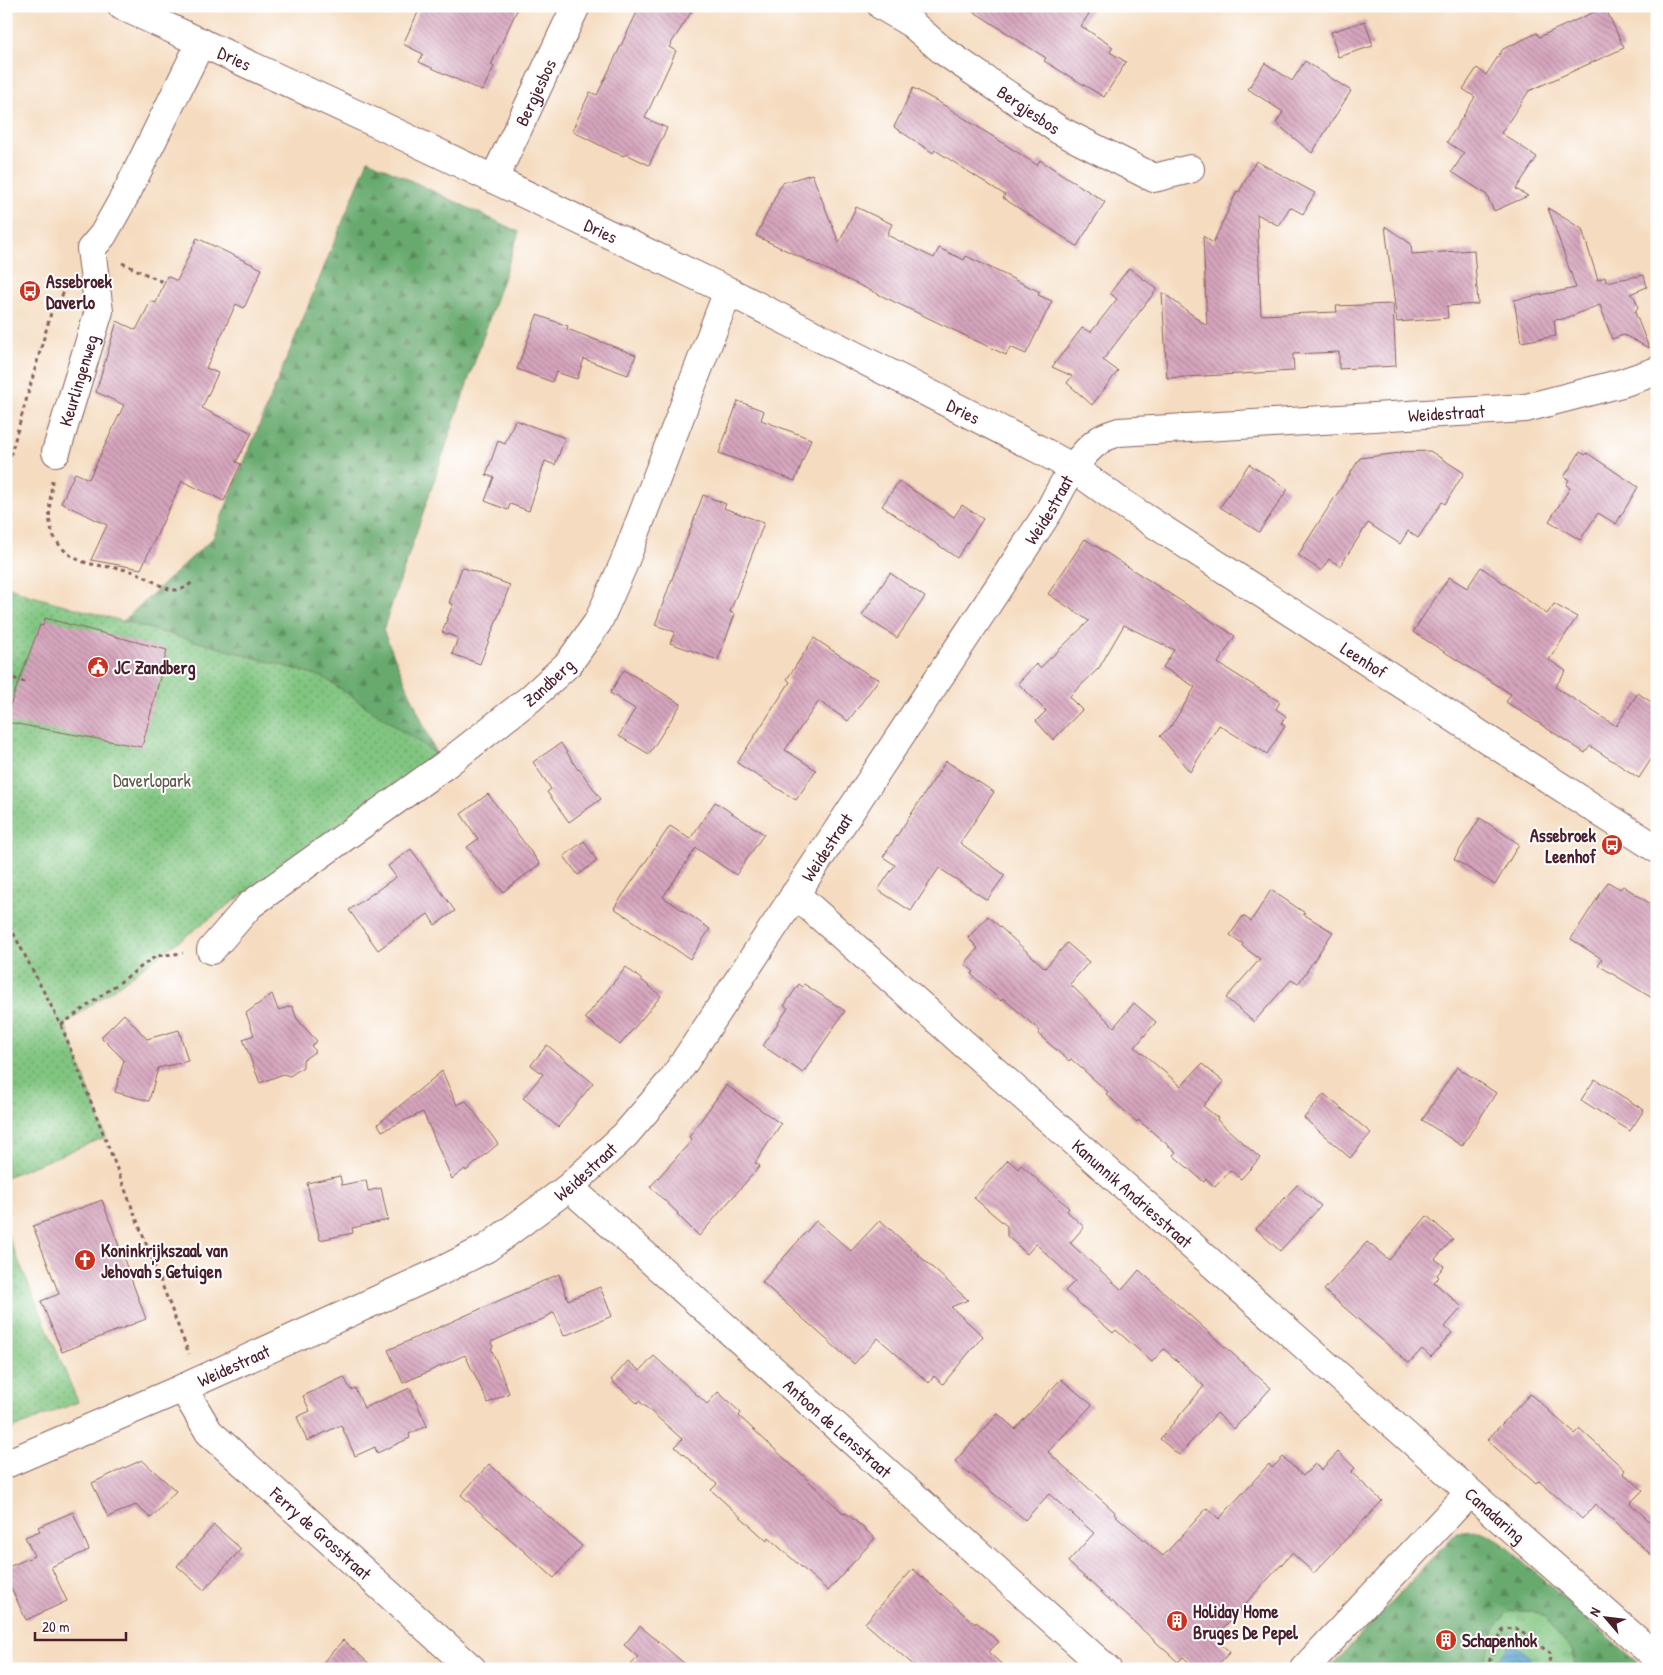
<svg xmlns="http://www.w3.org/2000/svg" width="1663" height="1675" font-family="'Patrick Hand',sans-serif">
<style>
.grass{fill:url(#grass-tufts);stroke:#657256}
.forest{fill:url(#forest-firs);stroke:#59644c}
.park{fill:url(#park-dots);stroke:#657256}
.water{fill:url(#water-rules);stroke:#51617e}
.building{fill:url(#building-back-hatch)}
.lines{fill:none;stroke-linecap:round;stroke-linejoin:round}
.street-casing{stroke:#86615f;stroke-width:30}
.path{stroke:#86615f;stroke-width:3;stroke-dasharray:4 4;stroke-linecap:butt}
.street{stroke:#fff;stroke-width:28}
.labels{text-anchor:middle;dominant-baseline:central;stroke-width:4;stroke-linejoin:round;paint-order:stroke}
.street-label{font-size:18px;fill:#4a1f2b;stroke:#fff}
.poi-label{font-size:18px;font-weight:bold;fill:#4a1f2b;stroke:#fff;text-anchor:start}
.park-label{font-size:18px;fill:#5d5949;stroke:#fff}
</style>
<defs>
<pattern id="grass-tufts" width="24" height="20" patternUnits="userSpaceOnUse" patternTransform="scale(1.25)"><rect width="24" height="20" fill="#80c580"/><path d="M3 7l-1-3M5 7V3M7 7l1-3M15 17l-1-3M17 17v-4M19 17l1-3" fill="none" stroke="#6b9f69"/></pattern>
<pattern id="forest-firs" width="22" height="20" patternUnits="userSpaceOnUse" patternTransform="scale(1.25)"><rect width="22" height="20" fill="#68aa6e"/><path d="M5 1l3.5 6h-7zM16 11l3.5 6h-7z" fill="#588a5b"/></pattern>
<pattern id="park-dots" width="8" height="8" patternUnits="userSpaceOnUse" patternTransform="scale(1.25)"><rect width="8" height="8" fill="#80c580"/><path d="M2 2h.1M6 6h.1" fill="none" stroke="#6b9f69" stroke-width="1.8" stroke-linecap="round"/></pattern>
<pattern id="water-rules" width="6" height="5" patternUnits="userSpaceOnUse" patternTransform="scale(1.25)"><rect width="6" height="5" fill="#58a3d0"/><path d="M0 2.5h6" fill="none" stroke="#4b84a9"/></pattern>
<pattern id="building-back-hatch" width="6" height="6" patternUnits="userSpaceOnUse" patternTransform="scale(1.25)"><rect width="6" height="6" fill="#d6a5bd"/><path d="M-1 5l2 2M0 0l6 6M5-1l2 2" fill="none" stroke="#b0869a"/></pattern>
</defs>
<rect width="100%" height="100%" fill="#fff"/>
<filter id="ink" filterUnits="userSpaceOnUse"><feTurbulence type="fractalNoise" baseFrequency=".02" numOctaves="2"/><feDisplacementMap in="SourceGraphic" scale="10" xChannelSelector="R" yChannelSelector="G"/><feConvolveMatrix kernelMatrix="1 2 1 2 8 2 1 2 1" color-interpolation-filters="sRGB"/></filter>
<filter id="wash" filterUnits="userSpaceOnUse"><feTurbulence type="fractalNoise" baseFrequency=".0096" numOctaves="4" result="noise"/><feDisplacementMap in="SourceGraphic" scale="20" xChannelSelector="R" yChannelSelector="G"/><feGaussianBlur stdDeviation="1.12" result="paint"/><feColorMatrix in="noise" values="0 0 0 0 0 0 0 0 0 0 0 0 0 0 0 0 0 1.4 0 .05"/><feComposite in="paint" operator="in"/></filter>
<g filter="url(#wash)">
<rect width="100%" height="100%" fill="#f5dcc0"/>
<path class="grass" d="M1510,1611h23l12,7 27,32 4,19h-45l1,-7 -35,1 -2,6h-14l17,-46z"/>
<path class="forest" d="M368,160l151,72 -136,398 53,124 -113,-77 -200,-56 90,-83z
M1481,1531l20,11 143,127h-68l-4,-19 -27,-32 -12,-7h-23l-12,12 -17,46h-152l128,-137z"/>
<path class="park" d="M6,585l19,9 298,83 113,77 -371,270 41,113 -100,40z
M6,1231l72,171 -72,29z"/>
<path class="water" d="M1509,1645l14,6 8,6v12h-36l2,-6z"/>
<g id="blocks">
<path class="building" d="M421,6h98l-28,59 3,2 -12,24 -63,-29 4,-8 -20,-10z
M640,6h55l-26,41 7,4 -31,67 22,10 -18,37 -23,-11 -2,2 -11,-4 -41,-21 18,-39 7,3z
M965,6h129l-13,20 32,21 -3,5 16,10 -22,35 -60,-36 2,-3z
M1605,7l19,41 -95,43 -28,42 36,24 -21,32 12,7 -34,15 -8,-17 -34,-22 12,-19 -17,-11 28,-45 -12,-8 14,-21 9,7 17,-26 34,-16 2,4z
M1365,21l8,25 -35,11 -7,-25z
M1305,61l46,30 -39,62 -36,-30 7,-11 -35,-23 17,-26 27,18z
M913,88l29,16 95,61 3,-5 65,42 -28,44 -74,-48 2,-3 -70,-45 -2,3 -39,-26z
M1256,161l59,32 -12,21 -13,-7 -11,19 -22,-12 4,101 76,-3 -1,-6 57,-2 3,62 -57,3v-17l-46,2 1,17 -127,7 -5,-86 45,34 -4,-90 10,7 24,-52 2,1z
M812,174l27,69 17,-36 36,17 -5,11 47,23 5,-10 25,12 2,-4 74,36 -2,3 14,6 -26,53 -16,-7 -4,8 -250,-119 26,-53z
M1548,208l34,21 16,51 7,-3 1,5 38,-7 3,12 -17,7 5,4 3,9 -3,5 14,36 -25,-13 -12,4 -12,-34 -37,14 -9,1 2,16 -35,6 -7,-42 62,-12z
M1385,226l26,18 1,10 62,-4 4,54 -31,2 1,12 -51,4z
M197,238l65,31 -18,39 -8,-4 -30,64 12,5 -16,35 50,25 -16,29 5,2 -17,37 -42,-20 -41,88 -50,-9 16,-35 -46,-22 14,-30 14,6 35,-74 -28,-13 21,-71 19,9 15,-29 5,2 11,-27 10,5z
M1129,268l28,21 -54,71 15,11 -26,34 -25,-22 5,-7 -20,-9 30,-39 9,4 26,-33 -7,-6z
M537,315l31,11 -1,3 69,26 -8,20 -44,-16 -7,20 -21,-7 -4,10 -35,-13z
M738,401l26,10 -3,9 50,19 -16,42 -76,-28z
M515,420l50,18 -10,27 -10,-4 -16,50 -19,-7 -2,6 -23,-9 9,-24 -8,-2 12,-34 7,3z
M1430,451l34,22 -19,31 -3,-2 -24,36 -10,-7 -8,13 -32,-21 -28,43 -11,-7 -8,12 -23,-16 62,-97 40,-5v-1z
M1580,452l5,3 2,-2 51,34 -22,37 -18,-11 -18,27 -31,-19 21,-33 -4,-3 3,-5 -5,-3z
M1249,464l39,25 -29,43 -39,-25z
M899,481l55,36 8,-12 21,14 -26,39 -75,-52z
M703,495l23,9 -2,4 40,15 -34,89 5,2 -17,46 -48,-17 5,-11 -20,-7z
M1085,539l150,97 -17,27 62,39 -4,7 10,7 -5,7 4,3 -18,28 -11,-7v1l-37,-23 -29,47 -30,-36 12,-11 23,-38 -32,-20 11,-17 -50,-25 -25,43 -30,29 13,13 -29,30 -17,-19 10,-10 -28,-28 18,-19 4,4 49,-47 -41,-27z
M462,567l48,18 -30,79 -28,-10 6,-16 -16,-6 11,-28 -4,-1z
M1481,567l66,47 7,-10 23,13 -28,43 17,11 -11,16 61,39 22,-33 19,13v44l-18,28 -49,-32 -5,7 -79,-51 5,-8 -98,-62 36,-55 18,11z
M890,573l35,24 -28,41 -35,-23z
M45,618l122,32 -25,97 -136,-25v-6l34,-91 3,1z
M814,638l55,37 10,4 -31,42 -29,-20 -34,49 31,20 -20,30 -59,-37 53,-81 -3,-3z
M624,670l57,34 -32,50 -30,-18 16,-27 -25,-16z
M561,743l17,27 1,-1 22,30 -32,23 -22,-30 4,-3 -18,-27z
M946,761l48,31 -34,51 45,32 -18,25 -48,-32 -28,43 -33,-21 17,-25 -12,-8z
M488,794l52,70 -37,28 -36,-45 11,-8 -17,-25z
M715,802l49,32 -28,41 -40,-27 -33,49 47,32 -20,30 -76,-51 56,-82 20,13z
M1480,818l39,26 -24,41 -41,-26z
M584,841l13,20 -19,14 -14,-19z
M411,849l44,62 -20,14 -7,-11 -50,36 -29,-40 47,-33 -8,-11z
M1608,882l12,7 3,-3 34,22v93l-59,-36 4,-6 -31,-20z
M1271,890l34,23 -2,1 30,18 -35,52 -7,-4 -37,42 -28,-24 34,-39 -18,-13 1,-2 -13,-9 13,-19 8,5z
M988,916l57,52 22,-25 22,19 -19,22 44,43 20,-24 22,19 -21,25 46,39 21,-22 22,18 -21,24 15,12 -1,2 43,38 -19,21 -11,-9 -15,17 -9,-8 -2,3 -31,-27 3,-3 -38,-32 -1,2 -31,-28 2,-2 -37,-33 -2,2 -31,-27 2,-3 -37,-33 -2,3 -30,-27 3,-2 -9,-8 13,-16 -10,-10z
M626,967l35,29 -41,49 -35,-27z
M799,984l4,3 1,-3 41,27 -42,62 -40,-27 25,-38 -4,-2z
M272,994l6,16 14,-4 5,13 20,22 -6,5 5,5 -13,9v7l-13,9 -7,-2 -23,9 -17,-44 11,-4 -8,-22z
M124,1014l23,25 32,-9 9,31 -30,7 -9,33 -34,-9 9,-32 -23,-23z
M547,1045l46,38 -35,44 -35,-29 20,-24 -12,-9z
M1457,1067l39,26 -34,53 -40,-26z
M442,1071l15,34 9,-4 32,43 -32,27 -1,-2 -13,10 -29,-67 -41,19 -4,-7z
M1595,1079l49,31 -14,21 -49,-31z
M726,1085l55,39 -26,39 5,3 -61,70 -22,-22 1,-1 -28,-26 42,-47 -3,-3z
M1324,1094l47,39 -21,25 -46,-40z
M1008,1160l10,9 3,-4 48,43 -2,3 17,16 -14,16 52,47 17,-20 132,118 -37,41 -17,-16 -38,42 -19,-16 44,-53 -40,-37 -12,13 -36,-32 -3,3 -48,-42 10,-10 -39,-37 -9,10 -20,-18v-10l-33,-28z
M340,1176l2,9 24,-5 2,11 13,-3 7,32 -36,8 1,5 -33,7 -13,-57z
M1297,1185l24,21 -41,45 -24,-22z
M102,1200l44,119 -84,33 -21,-51 18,-7 -26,-68z
M1427,1216l26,23 -18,20 9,7 -7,9 2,2 -5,5 28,25 -17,20 7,6 -21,24 -9,-8 -13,14 -85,-73 43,-48 22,18z
M880,1220l88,80 -17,7 32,29 -40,48 -9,-8 -5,7 -51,-45 -24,26 -92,-82 54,-61 35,30z
M559,1274l9,26 32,-13 12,29 -48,20 -10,-24 -11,7 -52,23 2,5 -2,1 18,45 -21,10 -23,-48 -62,28 -15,-33z
M654,1356l53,48 11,-12 23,21 -2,3 105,98 2,-1 29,25 -47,53 -59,-53 -2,3 -56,-51 6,-6 -42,-37 7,-8 -43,-38 -2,2 -26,-23 17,-19 12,10z
M344,1377l7,13 4,-2 9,20 46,-20 17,38 -18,8 1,4 -33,15 -2,-6 -20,9 -14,-31 -34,16 -10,-24 13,-6 -7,-15z
M1061,1379l31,26 -44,47 67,60 -1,2 49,42 44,-48 12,11 50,-55 3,4 11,-11 20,19 12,-12 6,6 17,-18 17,16 -4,4 31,29 -68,72 -22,-20 -78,85 16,14 -16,17h-18l-13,-12 -5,5 -110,-100 26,-29 -45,-39 -24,26 -70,-59 43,-47 17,15z
M1530,1394l45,40 5,-5 45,41 -2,3 20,17 -13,13 27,25v32l-62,-56 -13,15 -43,-38 -3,3 -49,-44z
M142,1460l34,31 -25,27 -15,-13 -28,12 -16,-34z
M489,1464l93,82 -28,32 -93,-83z
M73,1512l16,38 -38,17 16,34 -41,19 -20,-43v-9l28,-12 -9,-19 15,-6 -2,-4z
M214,1525l27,24 -37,41 -27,-24z
M913,1569l62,55 1,-2 23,20 -11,10 19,17h-89l-53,-46z
M640,1626l51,43h-64l11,-12 -14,-12z
M343,1640l32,29h-58z"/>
</g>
</g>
<g filter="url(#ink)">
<use href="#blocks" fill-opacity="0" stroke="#86615f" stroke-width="1"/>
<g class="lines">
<g class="street-casing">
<g id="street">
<path id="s1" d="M122,6l260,120 346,165 318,162 27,15 46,33 538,348"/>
<path id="s2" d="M882,6l30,18 30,26 117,80 95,48 36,-9"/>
<path id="s3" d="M494,179l82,-173"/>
<path id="s4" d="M56,452l43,-141 -8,-62 12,-14 23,-41 75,-152"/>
<path id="s5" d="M795,894l862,764"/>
<path id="s6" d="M211,950l39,-45 195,-140 86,-67 38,-35 29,-41 26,-59 104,-272"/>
<path id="s7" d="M569,1187l538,482"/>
<path id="s8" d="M183,1388l26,44 263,237"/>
<path id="s9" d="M6,1464l177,-76 256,-116 48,-24 82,-61 56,-52 48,-56 376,-568c14,-26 27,-55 52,-72 5,-3 12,-5 18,-7l407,-24 96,-25 35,-12"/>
<path d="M1304,1669l165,-176"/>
</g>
</g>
<path class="path" d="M122,263l43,20
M6,471l45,-158 15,-24
M52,480c-1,19 -7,43 4,60 21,32 51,22 81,33 12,4 26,17 39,17 7,0 11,-4 17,-8
M6,676l22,7
M6,919l55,106 128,329
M61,1025l95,-69 27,-3
M1486,1669l17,-40 13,-1 35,26 -4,15"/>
<use href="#street" class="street"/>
</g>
</g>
<defs>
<g id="bus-disc" transform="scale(1.125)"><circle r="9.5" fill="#c8321e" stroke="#fff"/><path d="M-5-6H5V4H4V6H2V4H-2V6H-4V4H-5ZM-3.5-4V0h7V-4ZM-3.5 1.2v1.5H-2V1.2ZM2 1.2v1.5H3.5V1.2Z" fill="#fff"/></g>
<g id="civic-disc" transform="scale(1.125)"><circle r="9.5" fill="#c8321e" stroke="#fff"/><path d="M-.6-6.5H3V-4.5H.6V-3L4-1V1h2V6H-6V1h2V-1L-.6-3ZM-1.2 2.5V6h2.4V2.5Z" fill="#fff"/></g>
<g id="church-disc" transform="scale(1.125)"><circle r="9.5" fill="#c8321e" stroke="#fff"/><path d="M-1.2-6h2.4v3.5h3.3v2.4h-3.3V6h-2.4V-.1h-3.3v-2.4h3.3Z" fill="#fff"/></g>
<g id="building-disc" transform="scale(1.125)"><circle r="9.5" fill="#c8321e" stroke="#fff"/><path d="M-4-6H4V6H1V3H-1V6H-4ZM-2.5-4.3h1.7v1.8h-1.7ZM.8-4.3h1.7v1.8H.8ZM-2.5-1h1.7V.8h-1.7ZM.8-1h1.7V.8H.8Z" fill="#fff"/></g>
</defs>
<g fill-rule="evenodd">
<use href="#bus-disc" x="30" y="291"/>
<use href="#civic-disc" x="98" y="667"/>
<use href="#bus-disc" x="1612" y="845"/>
<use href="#church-disc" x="85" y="1260"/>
<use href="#building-disc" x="1177" y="1621"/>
<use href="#building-disc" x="1446" y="1640"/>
</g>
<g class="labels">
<g class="street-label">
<text stroke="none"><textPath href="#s1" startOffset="124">Dries</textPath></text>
<text stroke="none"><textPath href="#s3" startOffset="96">Bergjesbos</textPath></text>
<text stroke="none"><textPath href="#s2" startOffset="180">Bergjesbos</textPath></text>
<text stroke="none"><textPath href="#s1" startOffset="529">Dries</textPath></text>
<text stroke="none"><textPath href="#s4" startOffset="75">Keurlingenweg</textPath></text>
<text stroke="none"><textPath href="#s1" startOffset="934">Dries</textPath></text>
<text stroke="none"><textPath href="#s9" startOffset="1898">Weidestraat</textPath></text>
<text stroke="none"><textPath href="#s9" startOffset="1462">Weidestraat</textPath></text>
<text stroke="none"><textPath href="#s1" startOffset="1406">Leenhof</textPath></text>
<text stroke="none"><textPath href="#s6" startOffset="432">Zandberg</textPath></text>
<text stroke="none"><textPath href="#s9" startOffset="1058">Weidestraat</textPath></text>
<text stroke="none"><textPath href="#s9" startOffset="652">Weidestraat</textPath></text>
<text stroke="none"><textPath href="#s5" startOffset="451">Kanunnik Andriesstraat</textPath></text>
<text stroke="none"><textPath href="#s9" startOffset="248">Weidestraat</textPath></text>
<text stroke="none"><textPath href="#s7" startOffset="361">Antoon de Lensstraat</textPath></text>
<text stroke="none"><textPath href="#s5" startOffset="936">Canadaring</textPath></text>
<text stroke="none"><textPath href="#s8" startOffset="202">Ferry de Grosstraat</textPath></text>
</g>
<g class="poi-label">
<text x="46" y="281">Assebroek<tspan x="46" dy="21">Daverlo</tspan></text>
<text x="114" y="667">JC Zandberg</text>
<text x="1596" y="835" text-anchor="end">Assebroek<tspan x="1596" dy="21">Leenhof</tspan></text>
<text x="101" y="1250">Koninkrijkszaal van<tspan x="101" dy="21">Jehovah's Getuigen</tspan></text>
<text x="1193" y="1611">Holiday Home<tspan x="1193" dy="21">Bruges De Pepel</tspan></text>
<text x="1462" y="1640">Schapenhok</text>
</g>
<g class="park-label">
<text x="152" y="780">Daverlopark</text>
</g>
</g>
<rect width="1663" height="1675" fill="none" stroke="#fff" stroke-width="25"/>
<g transform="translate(1606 1618) rotate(298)" stroke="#ffffff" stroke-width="4" paint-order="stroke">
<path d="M0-4L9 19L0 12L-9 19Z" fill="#4a1f2b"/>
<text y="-8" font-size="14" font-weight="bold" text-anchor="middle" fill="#4a1f2b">N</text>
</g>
<path d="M35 1632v8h91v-8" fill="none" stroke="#4a1f2b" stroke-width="2.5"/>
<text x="42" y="1632" font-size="15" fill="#4a1f2b" stroke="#ffffff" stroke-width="4" paint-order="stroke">20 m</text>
</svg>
